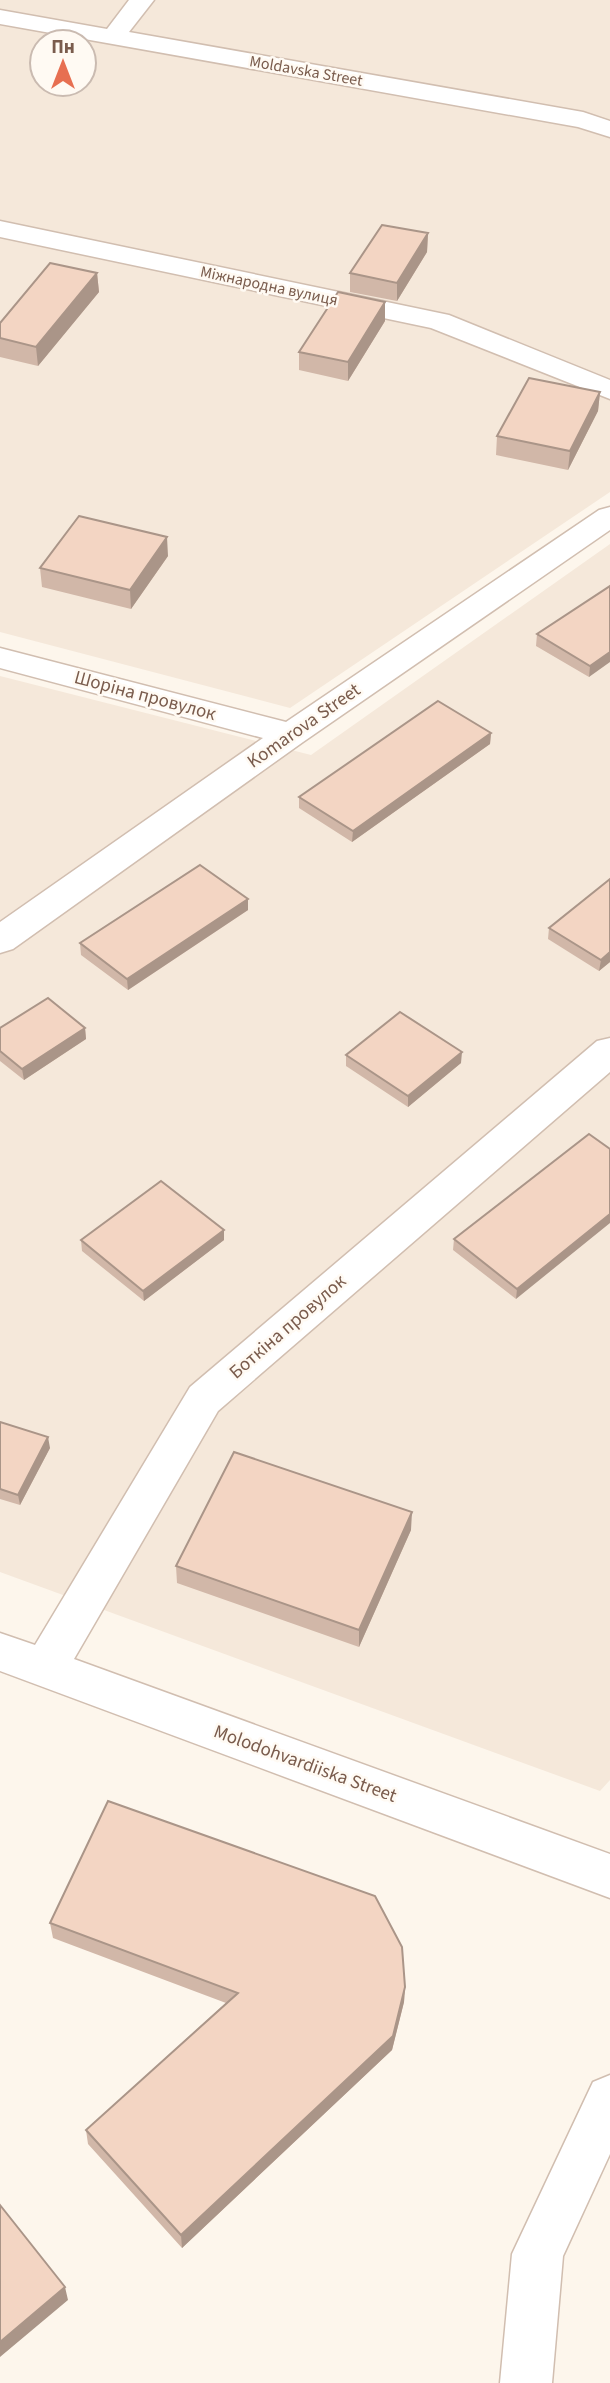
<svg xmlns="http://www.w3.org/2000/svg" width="610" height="2383" font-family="'Source Sans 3',sans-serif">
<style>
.residential{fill:#f5e8da;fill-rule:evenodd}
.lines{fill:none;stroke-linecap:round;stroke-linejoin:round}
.minor-casing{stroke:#d1beb0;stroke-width:3}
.minor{fill:#fff;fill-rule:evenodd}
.wall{fill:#d1b7a8}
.shaded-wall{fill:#aa9588}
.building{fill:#f3d5c3;stroke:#aa9588;stroke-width:2}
.labels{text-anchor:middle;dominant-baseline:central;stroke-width:5;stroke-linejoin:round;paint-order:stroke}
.far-street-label{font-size:16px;fill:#7a5c4d;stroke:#fffaf3}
.street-label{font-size:19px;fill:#7a5c4d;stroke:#fffaf3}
</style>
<rect width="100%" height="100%" fill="#fdf6ec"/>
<path class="residential" d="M0,0h610v492l-320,216 -290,-76zM42,42h42v42h-42z
M610,544v1236l-10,11 -600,-219v-896l311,79z"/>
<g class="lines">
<g class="minor-casing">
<path id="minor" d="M129,0h25l-25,32 454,80 27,9v16l-32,-10 -578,-103v-14l107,19z
M0,221l449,94 161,65v19l-179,-71 -431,-91z
M610,507v23l-307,212 -290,207 -13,4v-31l263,-184 -263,-70v-20l286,74 313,-212z
M610,1038v34l-392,339 -144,248 536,195v44l-610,-227v-38l35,12 155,-258 407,-346z
M610,2075v79l-47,102 -11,127h-52l12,-129 81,-172z"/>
</g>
<use href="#minor" class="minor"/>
</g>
<path class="wall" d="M428,233l-1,19 -30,49 -47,-9v-19z
M97,273l2,19 -61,74 -38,-9v-34z
M385,321l-37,60 -49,-11v-18z
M600,392l-2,19 -30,59 -72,-15 1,-19z
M168,556l-37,53 -89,-22 -2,-19z
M610,586l-21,91 -53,-31 1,-12z
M491,733l-1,11 -138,98 -53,-34v-11z
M248,899v11l-120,80 -47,-35 -1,-12z
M549,928l61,34 -11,9 -51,-32z
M0,1028h85l1,11 -62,41 -24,-19z
M346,1055l115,8 -53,44 -62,-41z
M589,1134l-73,165 -63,-49 1,-11z
M224,1230v10l-80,61 -62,-50 -1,-11z
M0,1422l50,26 -30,57 -20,-6z
M411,1530l-52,117 -182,-64 -1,-17z
M50,1923l355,64 -1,15 -12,48 -210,198 -94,-104 -2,-14 140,-127 -173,-65z"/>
<path class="shaded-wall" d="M428,233l-1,19 -30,49v-18z
M97,273l2,19 -61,74 -2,-19z
M385,302v19l-37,60v-19z
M600,392l-2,19 -30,59 2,-19z
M167,537l1,19 -37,53 -1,-19z
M610,652v10l-21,15 1,-11z
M491,733l-1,11 -138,98 1,-11z
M248,899v11l-120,80 -1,-11z
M610,952v10l-11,9 2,-11z
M85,1028l1,11 -62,41 -2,-11z
M462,1052l-1,11 -53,44v-11z
M610,1214v9l-94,76 1,-10z
M224,1230v10l-80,61 -1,-10z
M48,1437l2,11 -30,57 -2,-10z
M412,1512l-1,18 -52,117v-17z
M405,1987l-1,15 -12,48 -210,198 -1,-13z
M65,2287l3,13 -68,57v-15z"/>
<path class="building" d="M382,225l46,8 -31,50 -47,-10z
M50,263l47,10 -61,74 -36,-9v-15z
M338,292l47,10 -37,60 -49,-10z
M529,378l71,14 -30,59 -73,-15z
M79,516l88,21 -37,53 -90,-22z
M610,586v66l-20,14 -53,-32z
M438,701l53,32 -138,98 -54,-34z
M200,865l48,34 -121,80 -47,-36z
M610,879v73l-9,8 -52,-32z
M48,998l37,30 -63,41 -22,-18v-23z
M400,1012l62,40 -54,44 -62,-41z
M589,1134l21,15v65l-93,75 -63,-50z
M161,1181l63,49 -81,61 -62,-51z
M0,1422l48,15 -30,58 -18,-6z
M234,1452l178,60 -53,118 -183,-64z
M108,1801l267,95 27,51 3,40 -12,49 -212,199 -95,-105 152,-137 -188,-70z
M0,2205l65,82 -65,55z"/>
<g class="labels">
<g class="far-street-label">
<text transform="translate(306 71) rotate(10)">Moldavska Street</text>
<text transform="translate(269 286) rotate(12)">Міжнародна вулиця</text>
</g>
<g class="street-label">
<text transform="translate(145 696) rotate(15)">Шоріна провулок</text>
<text transform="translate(304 726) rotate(-35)">Komarova Street</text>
<text transform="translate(288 1327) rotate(-41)">Боткіна провулок</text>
<text transform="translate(305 1764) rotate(20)">Molodohvardiiska Street</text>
</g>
</g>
<g transform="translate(63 63)"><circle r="33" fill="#fffaf3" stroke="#cabbb1" stroke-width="2"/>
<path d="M0-5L12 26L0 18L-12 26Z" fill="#e76f51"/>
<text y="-10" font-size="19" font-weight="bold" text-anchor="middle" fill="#7a5c4d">Пн</text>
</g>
</svg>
